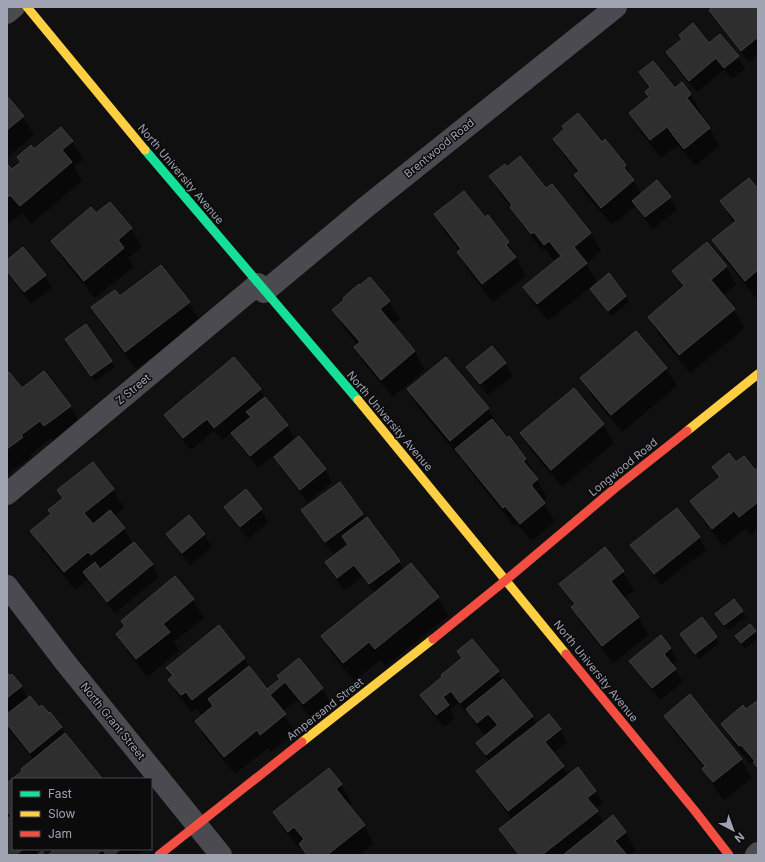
<svg xmlns="http://www.w3.org/2000/svg" width="765" height="862" font-family="Inter,sans-serif">
<style>
.shadow{fill:#0007;fill-rule:evenodd}
.building{fill:#2e2e2f;stroke:#3f3f44}
.lines{fill:none;stroke-linecap:round;stroke-linejoin:round}
.street{stroke:#4a4a50;stroke-width:22}
.fast{stroke:#16e098;stroke-width:9}
.slow{stroke:#ffcf43;stroke-width:9}
.jam{stroke:#f24e42;stroke-width:9}
.labels{text-anchor:middle;dominant-baseline:central;stroke-width:3;stroke-linejoin:round;paint-order:stroke}
.street-label{font-size:11px;fill:#a0a3b2;stroke:#0b0b0c}
</style>
<rect width="100%" height="100%" fill="#101010"/>
<path class="shadow" d="M715,7h43v48l-9,7 -31,-39 -8,-13z
M709,44l29,13 7,12 -13,10 -8,-9 -27,22 -23,-27 -7,-12z
M640,73l34,16 8,-6 9,12 10,18 -2,2 10,13 11,18 -25,20 -17,-21 -17,13 -20,-26 -11,-18 19,-16 -3,-6 3,-3z
M7,97l16,20 11,18 -27,22z
M554,139l48,4 3,-2 21,25 15,28 29,3 7,13 -24,19 -13,-16 -4,-7 -24,19 -27,-31 -10,-19 3,-2 -13,-16z
M72,141l11,18 -9,8 8,14 -51,43 -9,-11 -14,11 -1,-1v-58l5,6 9,-8 -3,-6 16,-6z
M507,168l39,22 45,43 10,18 -15,13 11,18 -49,39 -13,-16 -11,-18 31,-25 -10,-13 -2,2 -21,-26 -10,-17 -11,-13 -10,-18z
M758,190v107l-2,1 -32,-40 -11,-18 21,-17 -13,-22z
M110,203l21,26 11,18 -14,11 5,9 -38,31 -32,-39 -11,-18 44,-26z
M436,215l48,4 4,-3 20,27 11,18 -1,1 8,14 -33,26 -25,-32 -10,-18 2,-1 -14,-18z
M7,261l38,15 7,12 -21,16 -21,-27 -3,-5z
M161,266l28,37 11,18 -64,48 -33,-43 -10,-18 27,-11z
M726,267l10,18 -13,11 11,14 11,18 -55,45 -31,-38 -10,-18 34,-28 -10,-17z
M608,275l18,21 3,6 -17,14 -18,-21 -3,-6z
M389,301l11,18 -8,6 23,27 10,18 -32,27 -27,-31 -11,-19 3,-2 -14,-17 -10,-18z
M66,340l45,21 4,6 -20,14z
M446,358l42,51 11,18 -1,1 28,31 21,39 -4,4 12,20 -24,19 -14,-17 -3,2 -47,-59 -6,-9v1l-42,-51 -11,-18z
M505,363l8,13 -25,19 -13,-16 -7,-12z
M666,368l11,18 -55,46 -30,-36 -11,-18z
M7,375l15,15 48,16 10,18 -25,19 -4,-5 -20,16 1,2 -25,19z
M574,389l29,35 11,19 -52,44 -30,-35 -11,-18z
M260,390l6,9 21,27 7,12 -36,30 -18,-22 -8,-14 -10,8 -8,-9 -23,19 -18,-22 -8,-13zM250,417l1,2 -10,8 -2,-2z
M275,457l50,13 7,12 -24,20 -26,-33z
M92,463l21,27 11,18 -10,8 10,13 9,15 19,21 7,12 -44,36 -24,-28 -3,-6 -13,11 -33,-41 -11,-18 21,-16 11,-16 -5,-8z
M735,464l20,8 3,-3v59l-8,7 -5,-6 -22,17 -21,-27 -11,-18 29,-23 -7,-11z
M245,491l16,19 7,12 -20,17 -15,-19 -8,-13z
M303,510l59,4 4,6 1,-1 32,43 5,8 34,28 10,18 -62,50 -6,-6 -26,21 -22,-27 -10,-18 53,-43 -13,-16 -18,13 -11,-15 -7,-12 23,-18 -2,-2 -14,11 -23,-31z
M189,516l15,19 8,12 -22,18 -15,-19 -8,-12z
M699,537l7,13 -45,35 -22,-28 -7,-12z
M605,548l18,24 11,18 -11,8 15,19 11,18 -36,28 -30,-38 -10,-18 1,-1 -14,-22z
M175,577l18,23 11,18 -30,24 5,9 -32,26 -19,-25 -11,-18 9,-7 -4,-6z
M742,611l4,6 -18,13 -8,-10z
M750,625l5,7 3,6 -13,11 -8,-13z
M681,635l35,2 3,6 -20,16z
M661,636l10,13 7,12 -6,4 11,17 -23,18 -22,-27 -7,-12z
M458,652l40,20 4,8 30,37 5,8 12,-9 11,14 7,12 -14,11 10,14 5,8 27,16 8,12 -8,6 9,14 9,-7 13,17 10,18 -5,4h-113l-11,-14 -7,-12 12,-10 -27,-35 -8,-12 13,-10 -5,-6 -7,-13 19,-16 -1,-2 -11,10 -11,-13 -5,-9 -1,1 -9,-11 -9,6 5,9 -11,9 -16,-19 -7,-13 41,-36z
M244,658l7,12 16,20 13,-11 42,9 10,19 -18,15 -17,-22 -15,11 13,22 -24,19 -3,-4 -33,26 -29,-35 -10,-18 6,-5 -5,-7 -5,4 -12,-15 -11,-18 4,-3 -5,-9z
M7,674l14,12 7,13 33,28 7,12 33,40h-87l20,-19 -24,-29 -3,-6z
M758,704v65l-5,-7 -3,2 -18,-22 -10,-18z
M665,716l76,43 11,19 -28,22 -10,-13 -10,-19 -28,-34z
M329,769l12,16 11,18 -4,3 16,20 10,18 -14,11h-54l-4,-7 -2,1 -15,-19 -11,-18z
M13,780v69h22l4,6h5h-37v-35l3,-3 -3,-3v-29z
M56,849h89l-8,6h-88z"/>
<path class="building" d="M713,7h45v30l-17,14 -32,-41z
M693,23l16,20 11,-9 19,22 -15,12 -8,-10 -27,23 -23,-29 16,-13 -3,-4z
M653,61l22,27 7,-6 9,12 -4,4 23,30 -26,21 -17,-22 -17,13 -21,-27 20,-16 -4,-5 5,-5 -11,-15z
M7,96l17,20 -17,14z
M578,113l24,29 3,-3 21,26 -2,3 10,12 -33,28 -27,-33 5,-4 -26,-32 11,-10 -2,-3z
M61,127l12,14 -11,9 10,12 -52,44 -10,-11 -3,3v-34l5,5 9,-7 -4,-5 14,-12 3,4z
M520,156l26,32 6,-4 39,49 -17,14 13,16 -50,41 -14,-17 38,-31 -12,-15 -5,4 -10,-13 -3,2 -21,-27 2,-2 -23,-29 16,-12 2,3z
M749,178l9,11v81l-13,11 -33,-41 24,-19 -16,-20z
M657,180l14,17 -26,20 -13,-16z
M464,191l21,26 3,-2 21,27 -3,3 10,12 -34,27 -25,-32 4,-3 -27,-35z
M110,202l22,26 -14,12 6,8 -40,33 -33,-40 40,-34 5,6z
M707,242l20,24 -16,14 24,29 -56,46 -31,-38 36,-31 -12,-15z
M23,247l23,28 -22,17 -17,-21v-11z
M161,265l29,37 -65,50 -34,-45 24,-17 5,6z
M609,273l17,23 -18,15 -18,-22z
M370,277l20,24 -10,8 35,42 -34,29 -27,-33 6,-5 -28,-32 12,-10 -1,-2 16,-14 1,1z
M86,324l26,37 -21,15 -26,-37z
M636,331l31,37 -56,47 -31,-37z
M492,346l14,17 -26,21 -14,-17z
M234,357l27,32 -47,39 -7,-9 -24,19 -19,-23z
M446,357l43,51 -39,33 -43,-52z
M44,371l27,35 -27,20 -4,-5 -19,14 2,2 -16,12v-75l2,-2 13,16z
M574,388l30,36 -53,46 -31,-37z
M265,397l23,28 -38,31 -19,-23 20,-16 -5,-5z
M492,419l15,19 2,-2 17,23 -3,2 15,18 -7,6 14,18 -25,21 -15,-18 -2,2 -48,-59z
M299,436l27,33 -26,21 -26,-33z
M729,453l7,9 8,-6 11,14 3,-2v34l-19,15 -5,-6 -22,18 -22,-28 30,-24 -8,-10z
M93,462l21,27 -30,24 9,11 17,-14 15,18 -34,27 -3,-3 -24,20 -34,-41 21,-17 -3,-4 15,-12 -6,-8z
M340,482l23,32 -38,28 -24,-32z
M246,489l16,20 -22,18 -16,-20z
M677,508l23,29 -46,37 -24,-29z
M189,515l16,19 -23,19 -16,-19z
M367,517l33,44 -31,23 -15,-19 -17,13 -12,-16 23,-17 -6,-9z
M134,542l19,22 -46,38 -24,-30 12,-10 5,7z
M605,547l19,24 -13,10 28,36 -37,29 -31,-39 4,-3 -16,-20z
M411,563l28,34 -64,52 -6,-7 -26,21 -22,-27z
M175,576l19,23 -31,25 7,8 -34,27 -20,-25 9,-8 -4,-5z
M734,599l9,12 -19,14 -9,-11z
M702,617l15,20 -22,17 -15,-20z
M750,624l6,7 -15,12 -6,-7z
M219,625l26,33 -53,42 -6,-8 -5,3 -13,-15 5,-5 -7,-7z
M661,635l10,13 -7,6 12,15 -24,19 -23,-27z
M472,639l27,32 -39,32 -9,-12 -8,6 6,8 -13,10 -16,-20 22,-18 -1,-2 21,-17 -5,-7z
M299,658l24,30 -20,16 -18,-22 -15,13 16,19 -26,21 -3,-5 -33,27 -29,-36 18,-15 -5,-7 41,-33 18,23 13,-10 -3,-3z
M7,672l3,4 2,-2 10,12 -15,12z
M503,679l30,37 -47,39 -10,-12 22,-18 -10,-11 -11,9 -11,-14z
M690,694l52,65 -29,23 -11,-13 3,-3 -41,-50z
M30,696l9,11 3,-2 7,8 1,-1 12,15 -32,26 -23,-29v-10z
M757,701l1,1v66l-5,-6 2,-1 -14,-16 -2,1 -18,-22 22,-19 3,4z
M549,714l12,15 -16,13 19,24 -56,45 -32,-40z
M65,733l36,44 -3,2h-85v70h10l-7,6h-9v-36l4,-3 -4,-5v-28l15,-12 -1,-2z
M578,767l18,24 -9,7 11,13 -56,44h-23l-20,-26z
M329,768l13,16 -6,5 29,36 -38,30h-20l-8,-11 5,-5 -10,-12 -6,5 -15,-20z
M613,815l13,17 -11,9 12,14h-64z
M55,849h66l-7,6h-7l-5,-5 -6,5h-48z
M42,851l3,4h-8z"/>
<g class="lines">
<path class="street" d="M7,13l7,-6
M264,292l102,-85 250,-200
M7,494l251,-210
M7,586l58,76 156,193
M756,855l2,-2"/>
<path class="fast" d="M145,150l213,250"/>
<path class="slow" d="M27,7l118,143
M358,400l208,254
M687,431l71,-57
M302,742l131,-103"/>
<path class="jam" d="M433,639l73,-59 108,-91 73,-58
M566,654l129,157 34,44
M159,855l143,-113"/>
</g>
<g class="labels">
<g class="street-label">
<text transform="translate(439 148) rotate(-39)">Brentwood Road</text>
<text transform="translate(181 174) rotate(50)">North University Avenue</text>
<text transform="translate(133 389) rotate(-40)">Z Street</text>
<text transform="translate(390 421) rotate(50)">North University Avenue</text>
<text transform="translate(623 467) rotate(-39)">Longwood Road</text>
<text transform="translate(596 671) rotate(51)">North University Avenue</text>
<text transform="translate(325 709) rotate(-38)">Ampersand Street</text>
<text transform="translate(113 721) rotate(51)">North Grant Street</text>
</g>
</g>
<rect width="765" height="862" fill="none" stroke="#a0a3b2" stroke-width="16"/>
<rect x="12" y="778" width="140" height="72" fill="#0b0b0c" stroke="#47484e"/>
<rect x="20" y="791" width="20" height="6" fill="#16e098" stroke="#47484e"/>
<text x="48" y="798" font-size="12" fill="#a0a3b2">Fast</text>
<rect x="20" y="811" width="20" height="6" fill="#ffcf43" stroke="#47484e"/>
<text x="48" y="818" font-size="12" fill="#a0a3b2">Slow</text>
<rect x="20" y="831" width="20" height="6" fill="#f24e42" stroke="#47484e"/>
<text x="48" y="838" font-size="12" fill="#a0a3b2">Jam</text>
<g transform="translate(733 830) rotate(139)" stroke="#0b0b0c" stroke-width="3" paint-order="stroke">
<path d="M0-3L7 15L0 10L-7 15Z" fill="#a0a3b2"/>
<text y="-6" font-size="11" font-weight="bold" text-anchor="middle" fill="#a0a3b2">N</text>
</g>
</svg>
